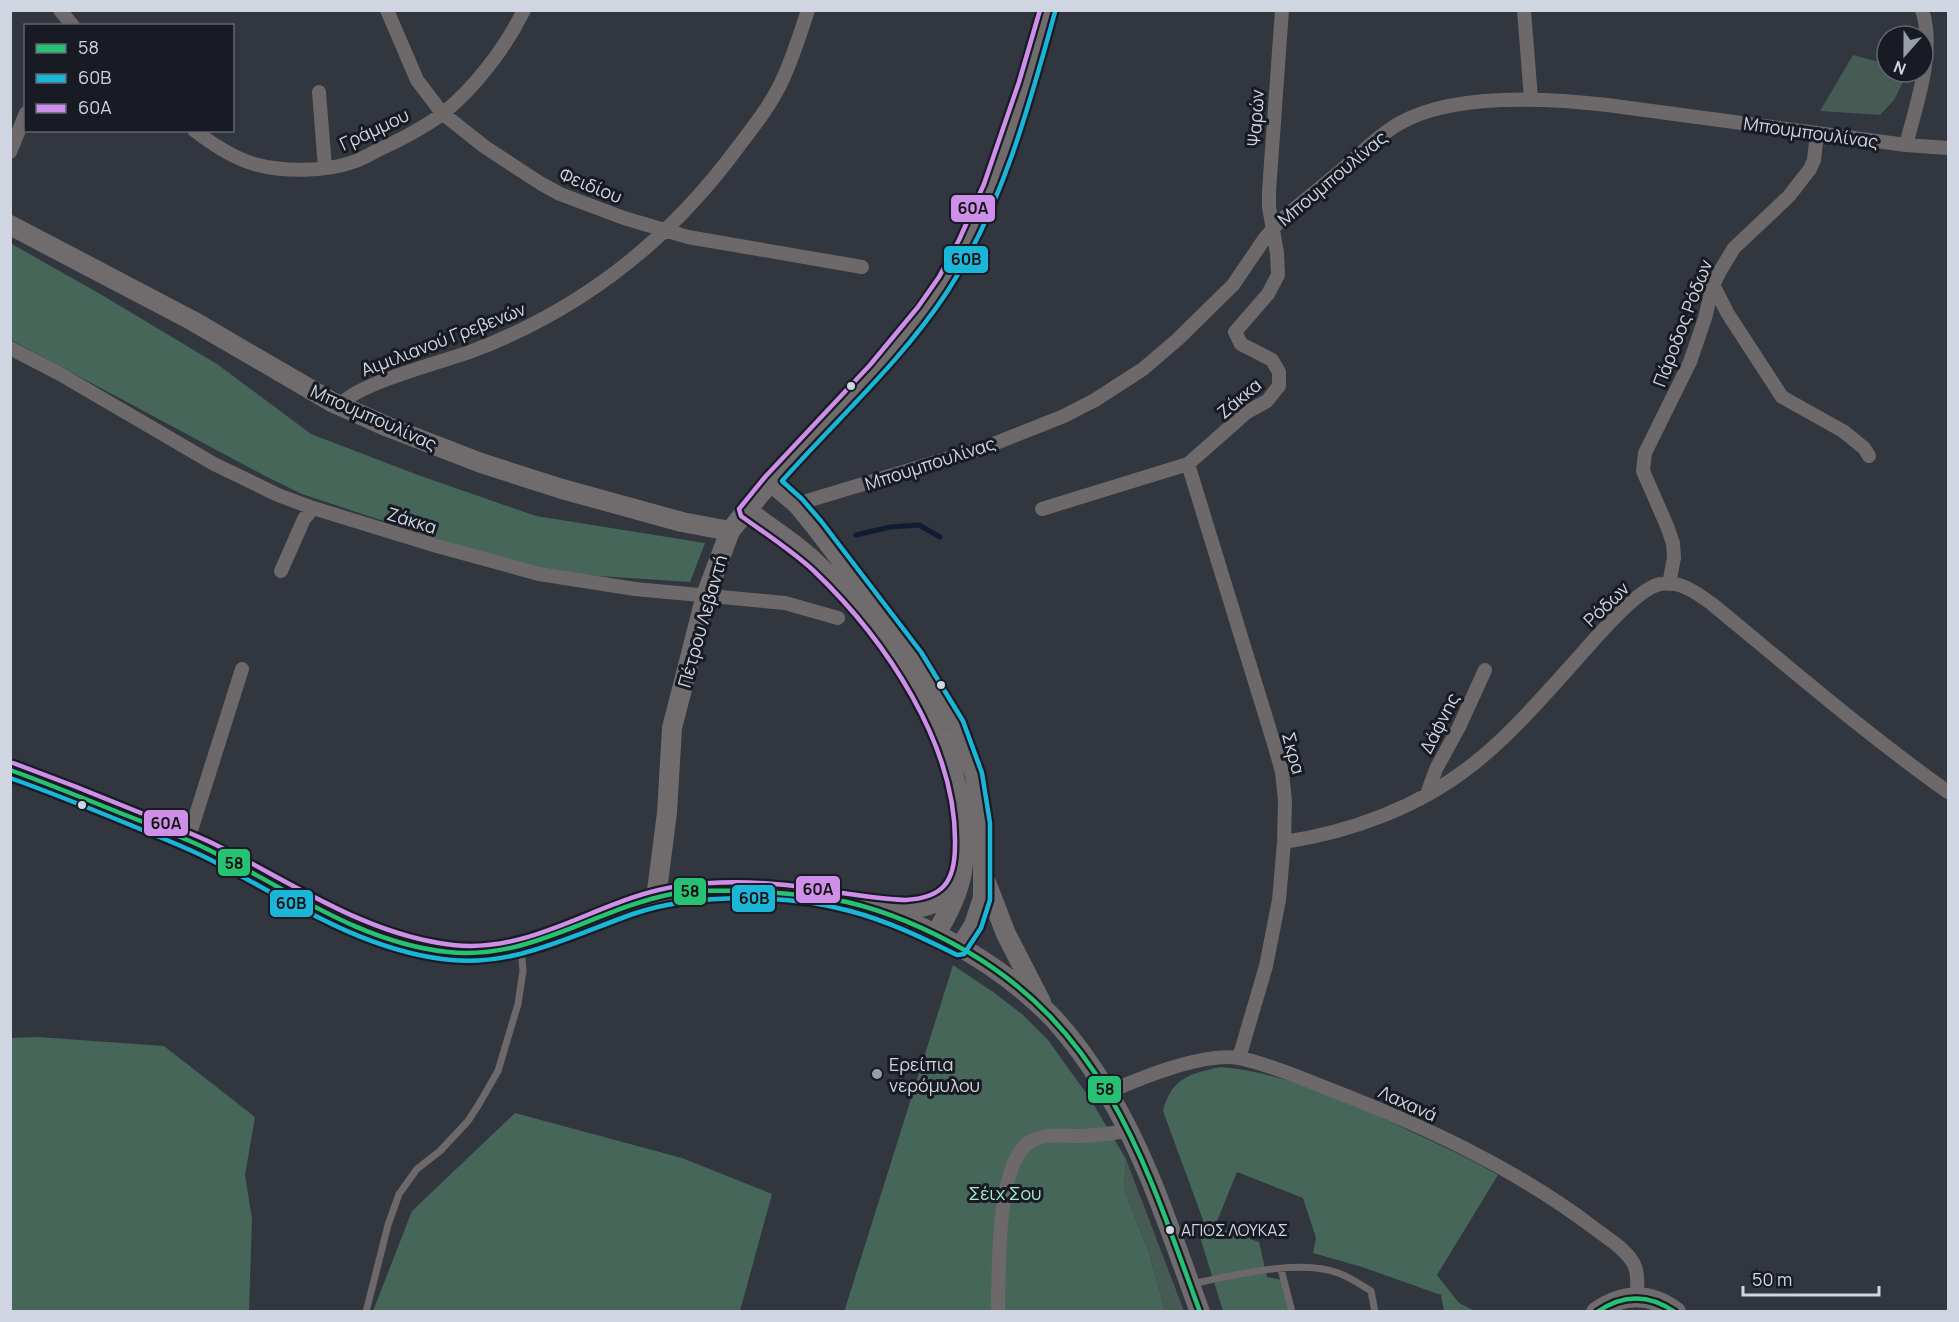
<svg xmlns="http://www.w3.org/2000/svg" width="1959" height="1322" font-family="Manrope,sans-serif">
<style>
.green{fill:#465b53}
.forest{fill:#456658}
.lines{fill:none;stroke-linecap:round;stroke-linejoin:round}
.stream{stroke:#101c32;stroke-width:5}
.lane{stroke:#6d696a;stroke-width:7}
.street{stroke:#6d696a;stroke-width:14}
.secondary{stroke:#706c6d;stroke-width:20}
.bus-1-casing{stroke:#181b23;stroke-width:9}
.bus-2-casing{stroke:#181b23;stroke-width:9}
.bus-3-casing{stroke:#181b23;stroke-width:9}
.bus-1{stroke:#26c172;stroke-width:4.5}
.bus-2{stroke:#1ab6d8;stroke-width:4.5}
.bus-3{stroke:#ce8fe9;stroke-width:4.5}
.bus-dot{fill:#d0d6e1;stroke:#181b23;stroke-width:2}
.poi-dot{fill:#989ea8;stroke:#181b23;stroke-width:2}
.labels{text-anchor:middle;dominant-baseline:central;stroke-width:6;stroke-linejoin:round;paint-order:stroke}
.bus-label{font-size:16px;fill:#d0d6e1;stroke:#181b23;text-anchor:start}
.street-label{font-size:18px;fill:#d0d6e1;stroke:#181b23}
.poi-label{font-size:18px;fill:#d0d6e1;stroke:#181b23;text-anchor:start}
.park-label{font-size:18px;fill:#a7eacb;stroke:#181b23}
.line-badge{stroke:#181b23;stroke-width:2}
.pale-badge-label{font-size:16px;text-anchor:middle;font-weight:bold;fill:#111}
</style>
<rect width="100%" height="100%" fill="#31363f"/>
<path class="green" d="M1853,55l34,9v8h21l-14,28 -14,15 -60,-4z
M1126,1159l58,152h-19l-16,-58 -25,-64z"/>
<path class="forest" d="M10,243l92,52 115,69 94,70 107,41 118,41 169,27 -15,39 -153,-10 -235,-78 -37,-18 -254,-136z
M953,965l40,27 29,22 26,26 41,57 37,62 -2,30 25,64 16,58 -321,1z
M38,1037l126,9 91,71 -10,58 7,44 -3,92h-238v-273z
M1221,1067c67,6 130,36 191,65 29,13 58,27 86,43l-61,100 22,28 16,8h-31l-3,-16 -79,-28 -49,-14 3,-15 -13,-40 -66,-26 -22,54 44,16 8,35 15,3 9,31h-68l-24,-77 4,-14 -40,-109c8,-33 28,-38 58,-44z
M515,1113l167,45 90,36 -32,117h-367l39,-100z"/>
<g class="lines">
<path class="stream" d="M856,535l34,-8 29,-2 21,12"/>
<path class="lane" d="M1281,1269l11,43
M1191,1284c40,-8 109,-26 147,-11 12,4 23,12 33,18l4,21
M366,1312l22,-87 11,-31 18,-25 23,-18 28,-30 11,-17 19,-33 20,-67 5,-33 -2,-24"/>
<path class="street" d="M60,10l13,16
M387,10l30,70 25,33 43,34 55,36 20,11 64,24 64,19 174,30
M1524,10l7,89
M319,92l6,76
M194,130c18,14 37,27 60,34 28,8 71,8 99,-2 9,-3 17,-8 25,-12 22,-10 44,-21 64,-36 33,-26 63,-66 82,-104
M1906,145c10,-40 30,-94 16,-135
M10,152l16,-39
M1713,285l15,29 54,83 61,34 21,17 5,8
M10,348l50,26 154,90 64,31 35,13 124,38 102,28 96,15 150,14 53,15
M340,406c14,-22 103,-44 132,-55 109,-41 197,-110 266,-204 16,-21 32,-41 43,-64 11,-23 19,-48 27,-73
M1188,464l87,283 7,25 3,29 -1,41 -5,58 -13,66 -27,92
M797,504l189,-57 78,-31 31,-16 48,-31 35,-30 55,-54 32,-47 14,-16c22,-19 45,-37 67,-56 17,-14 34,-32 54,-43 54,-30 147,-25 207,-18l299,40 42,3
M1042,509l146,-45 59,-52 20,-11 12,-15v-14l-7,-12 -31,-16 -6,-12 33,-38 10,-19 -1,-22 -8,-46v-16l13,-181
M281,571l23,-52 9,-11
M1669,584l5,-26 -1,-15 -6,-17 -24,-55 2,-18 45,-91 15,-44 8,-33 7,-14 14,-23 55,-52 21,-27 4,-9 3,-27
M1427,794l9,-25 23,-42 26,-57
M188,840l54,-171
M1284,842c67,-10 135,-35 188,-77 36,-28 66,-63 97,-97 20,-22 59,-70 85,-82 21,-9 42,6 58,18 78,64 154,130 236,188
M1108,1092c33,-14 95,-40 131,-34 27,5 64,21 90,31 93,36 186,79 265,139 13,10 29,19 38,33 7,10 5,24 5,35
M998,1312c1,-38 -3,-155 35,-172 15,-7 34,-4 50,-4 16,-1 31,-3 46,-5"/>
<path class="secondary" d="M10,225l183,96 139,81 56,25 93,36 81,26 120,33 48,9
M771,482l26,22 18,22 100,131 41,67 19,51 8,48v75l-9,27 -14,23
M746,510c25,18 53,36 75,58 74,73 157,196 141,304 -4,23 -15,44 -27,63
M10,770c42,15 82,31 123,48 25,10 50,20 74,31 78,38 153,93 241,103 87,10 144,-42 224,-58 28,-5 59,-3 87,-2 25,1 49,3 73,7 81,15 165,61 222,120 20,22 37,46 52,71 42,68 66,147 94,222
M986,882l20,52 35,68
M656,898l11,-85 5,-85 34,-133 24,-64 31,-38 133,-145 50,-67 28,-47 22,-53 40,-120 14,-51
M885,906c30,4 53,4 71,-24
M1596,1312c26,-19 54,-20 80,0"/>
<g class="bus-1-casing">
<path id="bus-1" d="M10,770c42,15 82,32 123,48 25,10 50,19 74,31 78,38 152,94 241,103 81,9 147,-43 224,-58 24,-5 49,-3 73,-3 34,2 68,4 102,11 43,10 83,28 121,50 140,82 179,216 232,360
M1597,1312c26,-18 52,-18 78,0"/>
</g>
<g class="bus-2-casing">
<path id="bus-2" d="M10,778c40,14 79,30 118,46 26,11 53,21 79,34 75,38 149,90 235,101 70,10 130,-24 194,-46 59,-20 154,-19 214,-2 38,10 73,27 107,44l7,-1 17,-26 9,-28v-77l-8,-50 -19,-52 -42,-69 -100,-131 -19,-22 -20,-18c55,-62 119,-119 165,-189 54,-83 82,-185 108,-280"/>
</g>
<g class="bus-3-casing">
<path id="bus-3" d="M13,763c41,15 82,31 123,48 25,10 50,20 74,31 79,38 154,93 243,103 82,9 148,-48 226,-59 43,-6 90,-4 132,2 32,5 62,11 94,12 38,-2 50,-18 50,-55 2,-101 -71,-207 -141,-274 -23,-21 -48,-37 -73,-55l-2,-7 26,-32 105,-112 48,-58 21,-30 20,-37 25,-56 35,-102 21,-72"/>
</g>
<use href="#bus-1" class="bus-1"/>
<use href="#bus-2" class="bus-2"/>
<use href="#bus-3" class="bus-3"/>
</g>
<g class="bus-dot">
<circle cx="851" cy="386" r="5"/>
<circle cx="941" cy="685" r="5"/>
<circle cx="82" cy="805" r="5"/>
<circle cx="1170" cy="1230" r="5"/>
</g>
<circle class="poi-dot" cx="877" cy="1074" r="6"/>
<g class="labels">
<g class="bus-label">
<text x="1181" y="1230">ΑΓΙΟΣ ΛΟΥΚΑΣ</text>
</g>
<g class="street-label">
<text transform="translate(1255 118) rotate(-86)">Ψαρών</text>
<text transform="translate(374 129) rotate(-25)">Γράμμου</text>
<text transform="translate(1811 132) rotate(8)">Μπουμπουλίνας</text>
<text transform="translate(1332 178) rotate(-40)">Μπουμπουλίνας</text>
<text transform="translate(591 185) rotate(22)">Φειδίου</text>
<text transform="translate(1682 323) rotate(-69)">Πάροδος Ρόδων</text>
<text transform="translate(443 339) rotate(-21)">Αιμιλιανού Γρεβενών</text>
<text transform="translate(1239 398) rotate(-40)">Ζάκκα</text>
<text transform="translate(374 417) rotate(24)">Μπουμπουλίνας</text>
<text transform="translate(930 463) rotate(-18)">Μπουμπουλίνας</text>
<text transform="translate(412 520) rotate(17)">Ζάκκα</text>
<text transform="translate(1606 604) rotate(-44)">Ρόδων</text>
<text transform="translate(702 621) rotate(-74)">Πέτρου Λεβαντή</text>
<text transform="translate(1439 723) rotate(-63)">Δάφνης</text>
<text transform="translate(1294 753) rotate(75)">Σκρα</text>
<text transform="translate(1408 1103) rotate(24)">Λαχανά</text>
</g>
<g class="poi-label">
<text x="889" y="1064">Ερείπια<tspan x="889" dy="21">νερόμυλου</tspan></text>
</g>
<g class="park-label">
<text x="1005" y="1193">Σέιχ Σου</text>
</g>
</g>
<g class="line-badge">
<rect x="950" y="194" width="46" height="29" rx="6" fill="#ce8fe9"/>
<rect x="943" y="245" width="46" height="29" rx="6" fill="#1ab6d8"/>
<rect x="143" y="809" width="46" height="28" rx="6" fill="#ce8fe9"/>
<rect x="217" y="848" width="34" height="29" rx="6" fill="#26c172"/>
<rect x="795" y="875" width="46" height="29" rx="6" fill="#ce8fe9"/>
<rect x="673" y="877" width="34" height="29" rx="6" fill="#26c172"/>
<rect x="731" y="884" width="45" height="29" rx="6" fill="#1ab6d8"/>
<rect x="269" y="889" width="45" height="29" rx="6" fill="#1ab6d8"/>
<rect x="1087" y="1075" width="35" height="29" rx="6" fill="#26c172"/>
</g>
<g class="pale-badge-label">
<text x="973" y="214">60Α</text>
<text x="966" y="265">60Β</text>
<text x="166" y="829">60Α</text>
<text x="234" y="869">58</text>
<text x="818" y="895">60Α</text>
<text x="690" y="897">58</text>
<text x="754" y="904">60Β</text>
<text x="291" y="909">60Β</text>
<text x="1105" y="1095">58</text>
</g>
<rect width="1959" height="1322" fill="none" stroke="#d0d6e1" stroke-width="24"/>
<rect x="24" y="24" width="210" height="108" fill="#181b23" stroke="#62666f" stroke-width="1.5"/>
<rect x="36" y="44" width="30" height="9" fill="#26c172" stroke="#62666f" stroke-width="1.5"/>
<text x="78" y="54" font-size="18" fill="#d0d6e1">58</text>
<rect x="36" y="74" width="30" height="9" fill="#1ab6d8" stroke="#62666f" stroke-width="1.5"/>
<text x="78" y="84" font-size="18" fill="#d0d6e1">60Β</text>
<rect x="36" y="104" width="30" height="9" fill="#ce8fe9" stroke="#62666f" stroke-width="1.5"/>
<text x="78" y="114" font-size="18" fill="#d0d6e1">60Α</text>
<g transform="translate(1905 54) rotate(201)"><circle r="28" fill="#181b23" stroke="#62666f" stroke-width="1.5"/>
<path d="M0-4.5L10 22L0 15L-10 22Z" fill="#989ea8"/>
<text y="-9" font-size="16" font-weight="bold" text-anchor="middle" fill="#d0d6e1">N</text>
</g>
<path d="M1743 1286v9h136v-9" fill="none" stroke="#d0d6e1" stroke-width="3"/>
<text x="1752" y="1286" font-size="18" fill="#d0d6e1" stroke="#181b23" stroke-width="4.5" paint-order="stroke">50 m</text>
</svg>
